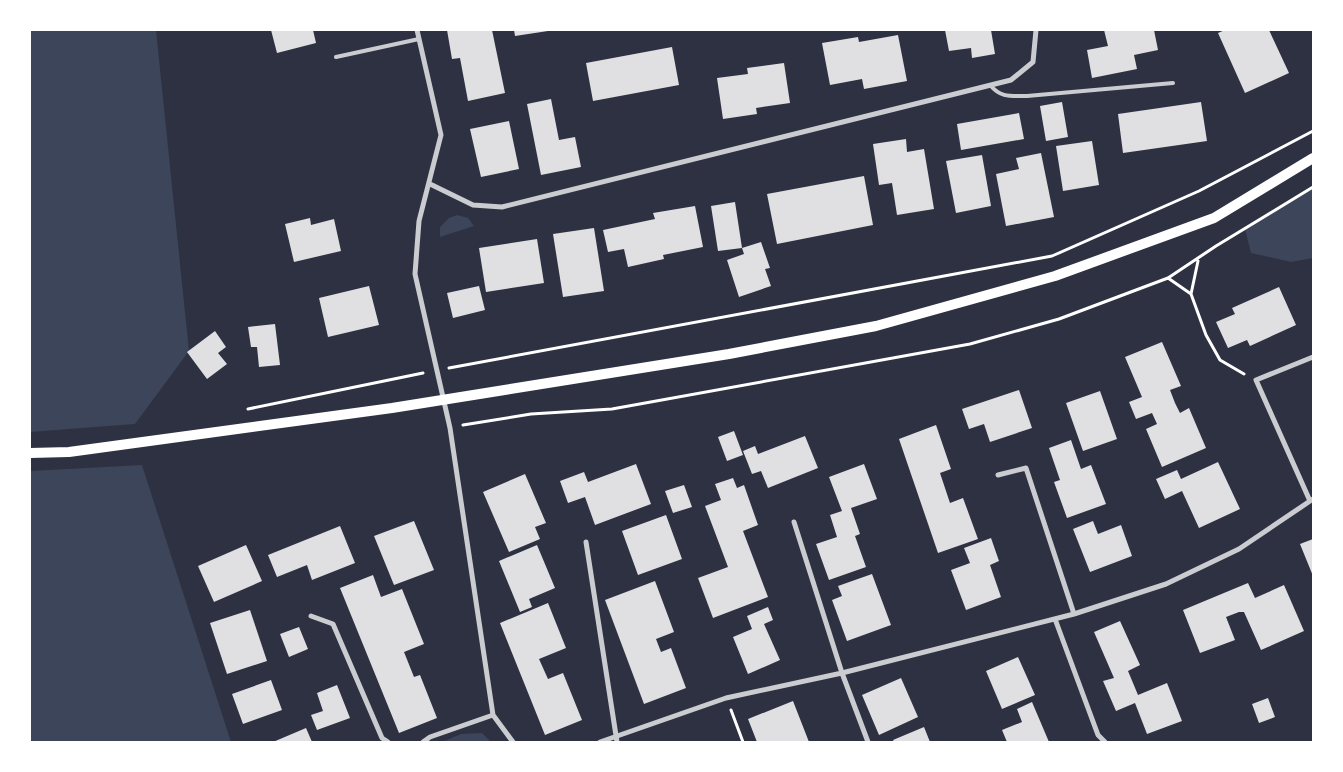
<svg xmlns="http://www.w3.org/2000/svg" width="1343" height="772" font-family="'DM Sans',sans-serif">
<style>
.green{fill:#3c4559}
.building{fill:#e0e0e3}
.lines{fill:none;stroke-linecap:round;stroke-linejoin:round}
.path{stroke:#fff;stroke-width:3}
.service{stroke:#caccd0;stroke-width:4}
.minor{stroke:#caccd0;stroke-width:5}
.secondary{stroke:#fff;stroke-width:10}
</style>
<rect width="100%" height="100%" fill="#2d3142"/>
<path class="green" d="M30,30h126l33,321 -54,73 -105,8z
M1313,186v72l-22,4 -40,-9 -6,-24z
M457,215l11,3 6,8 -34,11v-10l9,-9z
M142,465l89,277h-201v-271z
M482,733l9,9h-49l19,-8z"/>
<path class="building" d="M271,30h42l3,13 -39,10z
M447,30h45l13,63 -37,8 -8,-43 -8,1z
M514,30h34v1l-33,5z
M945,30h46l4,24 -23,4 -1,-10 -22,3z
M1104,30h50l4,20 -24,5 3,14 -45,9 -5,-28 21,-4z
M1225,30h44l20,43 -44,20 -27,-60z
M898,35l9,46 -43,8 -2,-10 -32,6 -8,-42 36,-6 1,5z
M672,47l7,38 -86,16 -7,-38z
M784,63l6,40 -34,5 1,6 -34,5 -6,-41 31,-4 -1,-6z
M551,99l8,41 16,-3 6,30 -40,8 -14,-71z
M1062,102l6,35 -22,4 -6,-35z
M1201,102l6,39 -84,12 -5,-39z
M1019,113l5,26 -63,11 -4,-26z
M509,121l10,48 -38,8 -11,-48z
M906,139l1,13 17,-3 10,60 -37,6 -5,-32 -13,2 -6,-41z
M1092,141l7,44 -36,6 -7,-45z
M1041,153l13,64 -48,9 -10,-52 23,-5 -3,-11z
M982,155l9,51 -35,7 -10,-52z
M864,176l9,49 -96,19 -10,-50z
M735,202l7,46 19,-6 9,26 -5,1 6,17 -32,11 -12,-37 17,-6 -2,-6 -24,3 -7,-45z
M695,206l8,41 -40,8 1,4 -36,8 -4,-18 -16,3 -5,-22 52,-11 -2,-6z
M310,218l1,7 23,-6 7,32 -47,11 -9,-38z
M594,228l10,63 -41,6 -10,-63z
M537,239l7,44 -58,9 -7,-44z
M369,286l10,39 -51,12 -9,-39z
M479,286l6,24 -32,8 -6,-25z
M1279,287l17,38 -46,21 -3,-6 -19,8 -12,-26 19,-8 -3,-6z
M275,324l5,41 -21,2 -2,-20h-6l-3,-20z
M215,331l11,16 -8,6 9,11 -20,15 -20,-27z
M1162,342l19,44 -11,4 5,13 5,10 9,-5 17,40 -44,19 -16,-38 11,-5 -5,-11 -16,6 -7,-17 13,-5 -17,-40z
M1019,390l13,38 -42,14 -6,-18 -15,5 -7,-20z
M1100,391l17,48 -34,12 -17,-48z
M936,425l15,44 -11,4 10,30 13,-5 15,41 -40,14 -39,-114z
M734,431l9,24 -16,6 -9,-24z
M805,436l13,32 -50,20 -7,-17 -9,3 -9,-23 12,-5 3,8z
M1071,440l10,29 10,-4 15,39 -39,14 -13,-36 6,-2 -11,-32z
M1218,462l22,47 -41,19 -17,-37 -17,8 -9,-20 21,-9 4,9z
M636,464l15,40 -56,21 -10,-28 -17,6 -8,-22 24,-9 4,10z
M864,464l13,35 -26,9 9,26 -5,2 11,31 -37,13 -13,-36 21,-7 -7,-22 12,-4 -13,-34z
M525,474l21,49 -11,4 5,12 -31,13 -26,-60z
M733,478l4,10 7,-3 14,40 -15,6 25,66 -55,21 -15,-40 30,-11 -23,-61 16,-6 -6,-16z
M684,485l8,22 -19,6 -8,-22z
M666,515l16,44 -44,16 -16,-44z
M414,521l20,49 -40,15 -20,-49z
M1093,521l5,13 23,-9 11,31 -42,16 -17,-43z
M340,526l15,37 -43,17 -5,-15 -30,12 -9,-22z
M991,538l8,23 -9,4 11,32 -35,13 -15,-40 19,-7 -6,-15z
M1313,539v37l-13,-32z
M246,545l16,36 -48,21 -16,-36z
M537,545l18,43 -26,11 3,8 -12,5 -21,-51z
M872,574l19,51 -44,16 -15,-41 10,-4 -4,-10z
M373,575l8,22 21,-8 22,55 -20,8 10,25 6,-2 17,43 -38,15 -59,-145z
M655,581l19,51 -18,7 5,13 10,-4 15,40 -42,16 -39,-104z
M1248,583l7,15 29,-13 20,46 -43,19 -17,-38h-5l-13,5 9,23 -35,13 -17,-43z
M548,603l18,45 -27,11 9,20 15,-6 19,47 -37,15 -45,-112z
M768,607l5,13 -9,4 16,36 -32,14 -15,-37 19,-8 -5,-13z
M250,610l17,51 -40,13 -17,-51z
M1120,621l20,44 -12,6 10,24 29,-12 15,38 -35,13 -12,-31 -19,8 -13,-30 11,-3 -20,-46z
M299,627l9,22 -19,8 -9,-23z
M1018,657l17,38 -33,14 -16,-38z
M901,678l17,39 -39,18 -17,-40z
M271,680l11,30 -39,14 -11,-30z
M337,685l13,33 -33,12 -6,-15 12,-4 -6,-18z
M1268,698l7,19 -16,6 -7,-19z
M793,701l16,41h-52l-9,-23z
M1032,702l17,40h-42l-5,-12 20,-8 -5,-13z
M924,727l6,15h-36l-1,-2z
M306,728l6,14h-39z"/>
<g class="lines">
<path class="path" d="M1168,278l23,16 15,41 14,25 24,14
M1191,294l7,-33
M449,368l603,-112 147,-65 114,-60
M248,409l175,-36
M463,425l68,-11 81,-5 358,-65 89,-25 109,-41 48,-32 97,-59
M731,710l12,32"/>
<path class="service" d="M336,57l83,-18
M990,85c11,13 20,11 37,11l146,-13"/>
<path class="minor" d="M417,30l24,105 -22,86 -4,53 35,154 43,287 20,27
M430,184l43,21 29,2 509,-127 22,-18 3,-32
M998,475l28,-7 48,146
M1310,501l-54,-121 57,-23
M794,522l48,151 26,69
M586,542l31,200
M311,616l22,8 49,114 6,4
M1055,619l43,116 7,7
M423,742l7,-5 63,-22
M600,742l126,-44 116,-25 232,-59 92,-30 73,-35 74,-50"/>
<path class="secondary" d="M30,453l39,-1 323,-44 337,-54 147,-28 179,-50 159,-58 99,-60"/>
</g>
<rect width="1343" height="772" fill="none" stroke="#ffffff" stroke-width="62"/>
</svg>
